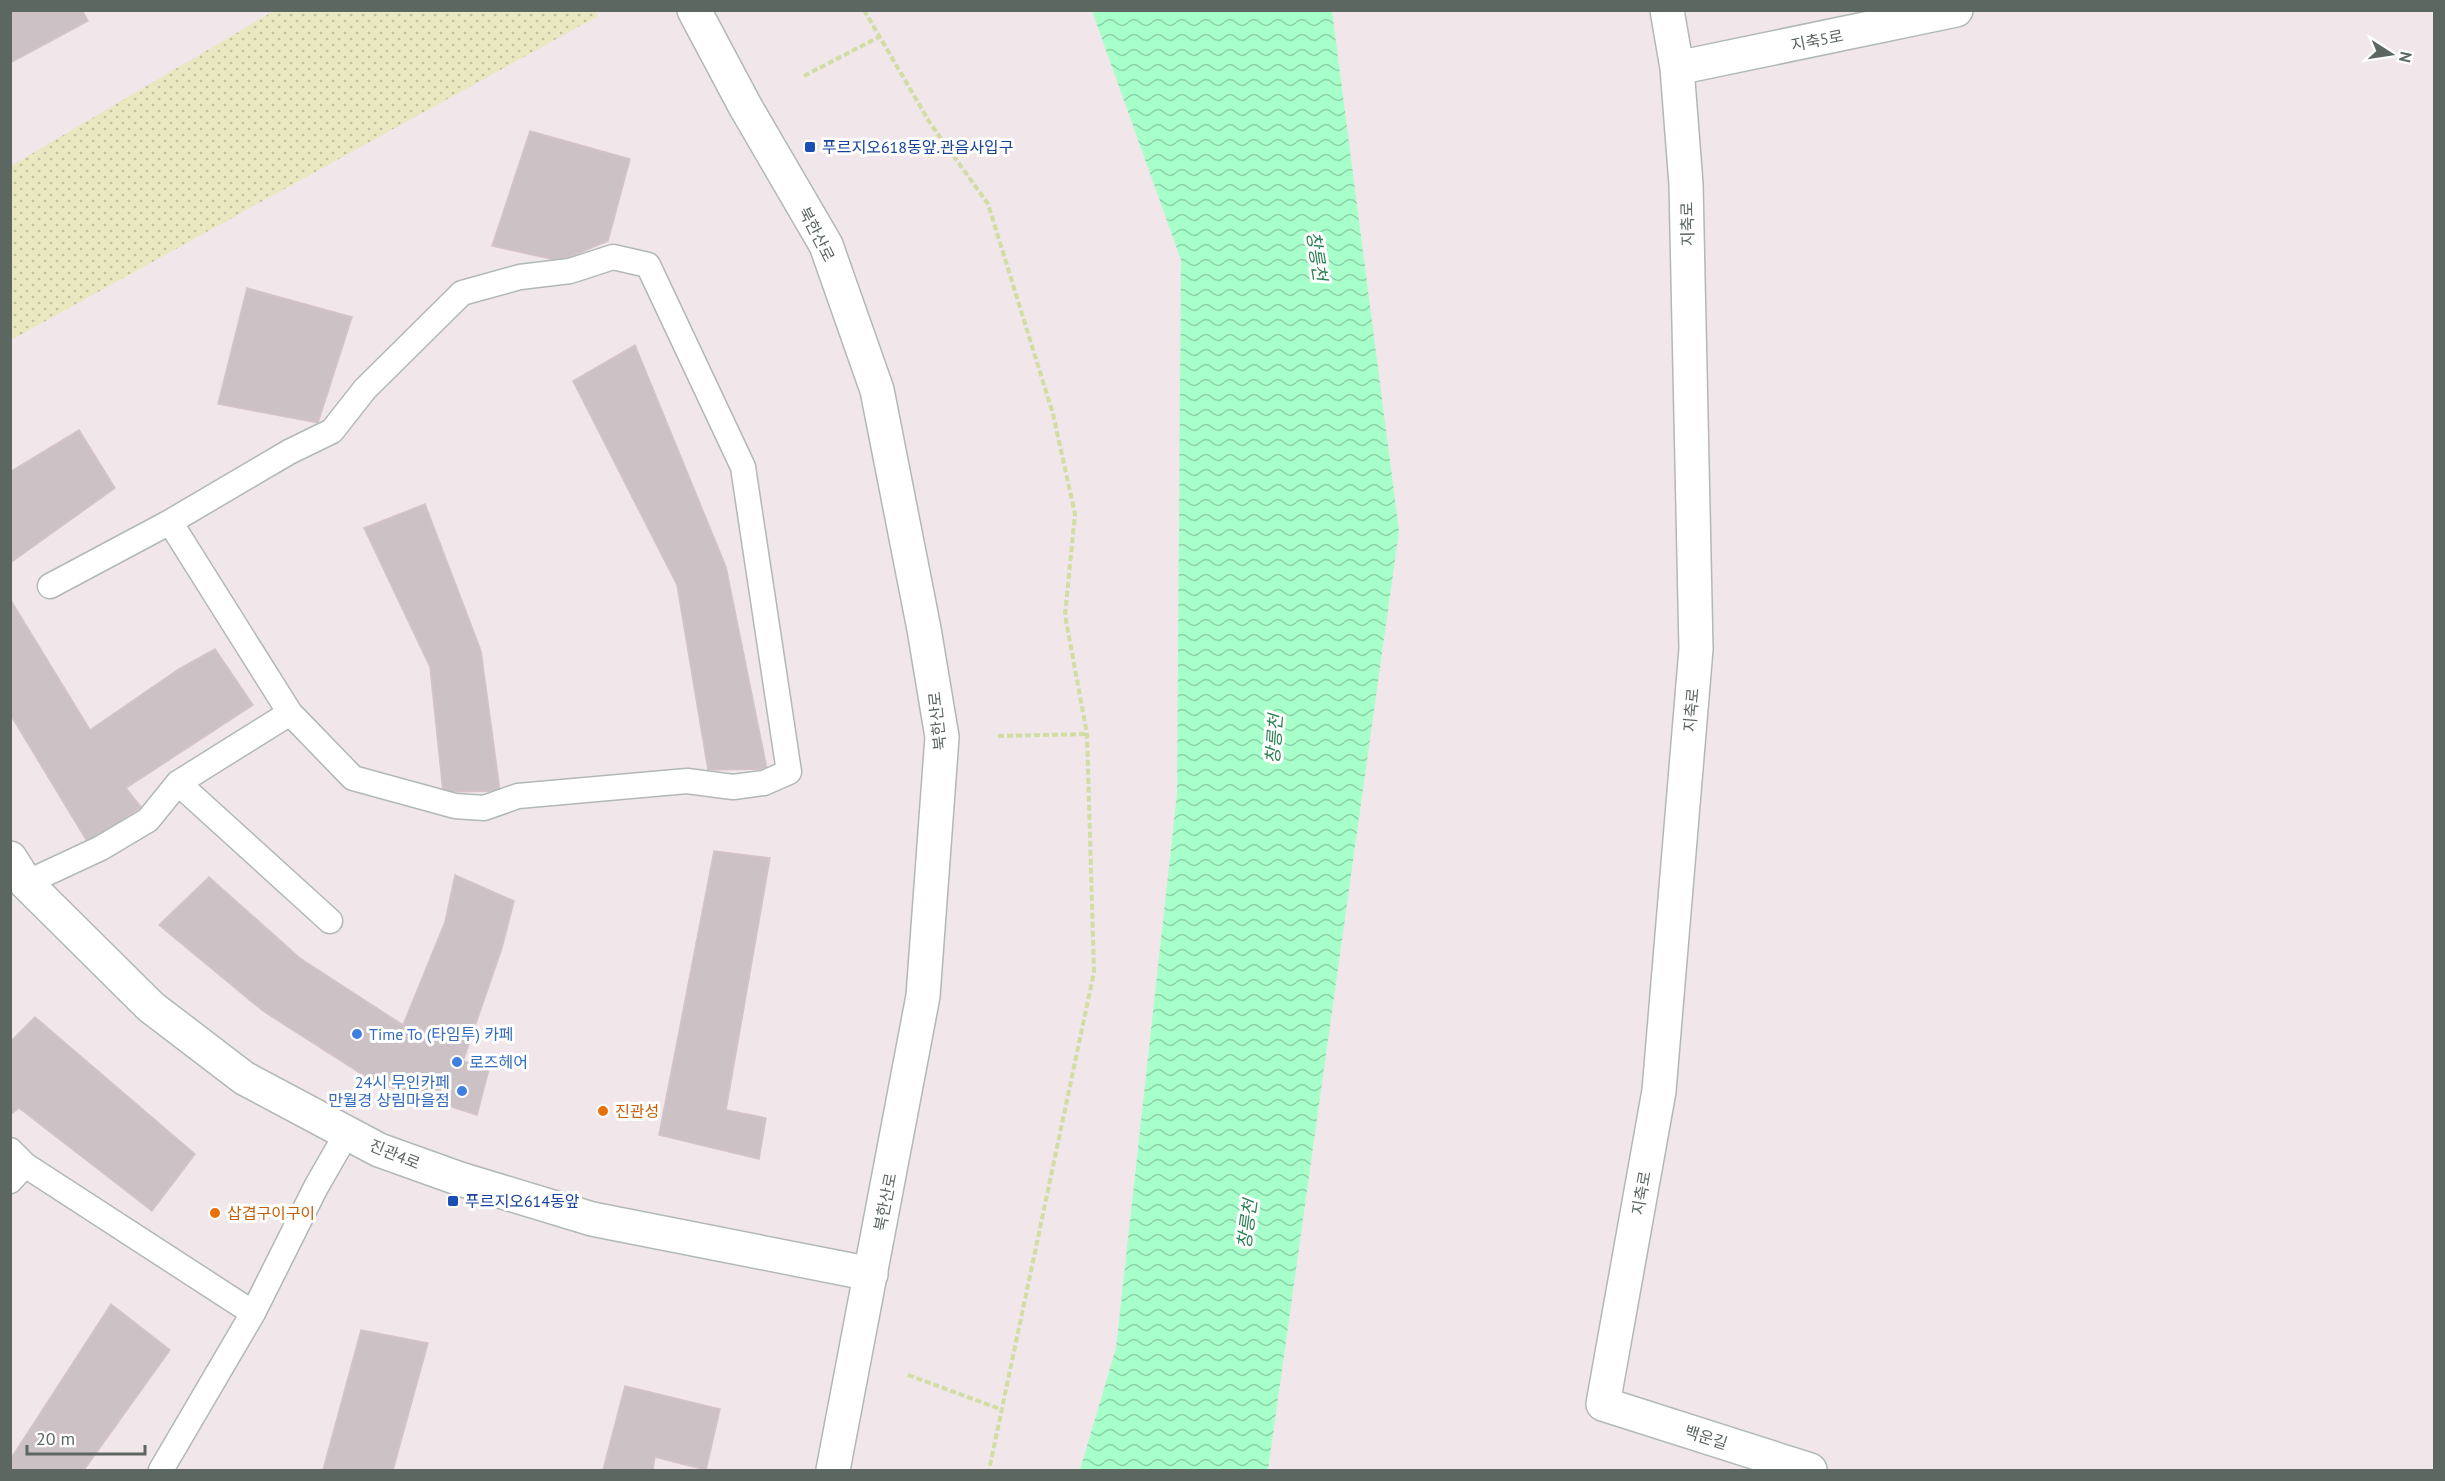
<svg xmlns="http://www.w3.org/2000/svg" width="2445" height="1481" font-family="'PT Sans','Noto Sans KR',sans-serif">
<style>
.park{fill:url(#park-dots)}
.water{fill:url(#water-waves)}
.building{fill:#ccc2c6;stroke:#d6c3ca;stroke-width:1.5}
.lines{fill:none;stroke-linecap:round;stroke-linejoin:round}
.service-casing{stroke:#b1b9b5;stroke-width:27}
.minor-casing{stroke:#b1b9b5;stroke-width:36}
.tertiary-casing{stroke:#b1b9b5;stroke-width:36}
.secondary-casing{stroke:#b0b9b5;stroke-width:36}
.path{stroke:#d1dda2;stroke-width:4;stroke-dasharray:6 3;stroke-linecap:butt}
.service{stroke:#fff;stroke-width:24}
.minor{stroke:#fff;stroke-width:33}
.tertiary{stroke:#fff;stroke-width:33}
.secondary{stroke:#fff;stroke-width:33}
.transit-dot{fill:#1a4fb4;stroke:#fff;stroke-width:2}
.shop-dot{fill:#3f7fe0;stroke:#fff;stroke-width:2}
.food-dot{fill:#e8710a;stroke:#fff;stroke-width:2}
.labels{text-anchor:middle;dominant-baseline:central;stroke-width:6;stroke-linejoin:round;paint-order:stroke}
.street-label{font-size:16px;fill:#5d6762;stroke:#fff}
.transit-label{font-size:16px;fill:#164399;stroke:#fff;text-anchor:start}
.shop-label{font-size:16px;fill:#366cbe;stroke:#fff;text-anchor:start}
.food-label{font-size:16px;fill:#c56008;stroke:#fff;text-anchor:start}
.water-label{font-size:18px;font-style:italic;fill:#2c8254;stroke:#fff}
</style>
<defs>
<pattern id="park-dots" width="8" height="8" patternUnits="userSpaceOnUse" patternTransform="scale(1.5)"><rect width="8" height="8" fill="#eae8c0"/><path d="M2 2h.1M6 6h.1" fill="none" stroke="#c1c09f" stroke-width="1.8" stroke-linecap="round"/></pattern>
<pattern id="water-waves" width="16" height="10" patternUnits="userSpaceOnUse" patternTransform="scale(1.5)"><rect width="16" height="10" fill="#a7ffc9"/><path d="M0 5q4-4 8 0t8 0" fill="none" stroke="#8bd2a7"/></pattern>
</defs>
<rect width="100%" height="100%" fill="#f1e6e9"/>
<path class="park" d="M595,11l3,5 -587,324v-174l263,-155z"/>
<path class="water" d="M1092,11h240l67,520 -131,939h-188l36,-122 61,-554 4,-534z"/>
<path class="building" d="M10,10h72l6,11 -78,42z
M530,131l100,28 -22,82 -48,20 -68,-15z
M247,288l105,29 -34,106 -100,-19z
M635,345l91,222 41,202 -59,1 -31,-185 -104,-204z
M79,430l36,58 -105,75v-91z
M425,504l56,147 19,140 -57,1 -13,-125 -66,-139z
M10,599l80,131 89,-61 36,-20 38,56 -127,83 15,19 -53,36 -78,-129z
M714,851l56,7 -44,252 40,8 -7,41 -100,-24z
M455,875l59,26 -12,47 -39,113 26,8 -12,46 -103,-33 -111,-71 -104,-86 50,-48 92,82 102,66 42,-103z
M35,1017l160,137 -43,57 -133,-103 -9,7v-73z
M111,1304l59,46 -86,120h-74v-10z
M361,1330l67,13 -35,127h-70z
M625,1386l95,23 -14,61 -51,-13 -2,13h-50z"/>
<g class="lines">
<g class="service-casing">
<path id="service" d="M50,586l120,-64 119,-70 43,-21 33,-42 97,-96 58,-16 50,-6 43,-14 35,8 95,202 46,305 -25,11 -31,4 -46,-6 -169,15 -34,12 -29,-2 -102,-28 -63,-65 -120,-191
M178,783l152,138
M26,883l75,-35 47,-28 30,-37 112,-70
M10,1150l15,15 228,148
M10,1181l15,-16
M161,1470l92,-157 63,-126 31,-54"/>
</g>
<g class="minor-casing">
<path id="minor" d="M1667,10l10,58 9,116 10,465 -37,442 -56,313 207,66
M1677,68l279,-58"/>
</g>
<g class="tertiary-casing">
<path id="tertiary" d="M10,858l16,25 125,124 93,71 135,72 81,29 132,40 279,55"/>
</g>
<g class="secondary-casing">
<path id="secondary" d="M694,10l51,96 81,139 51,145 47,239 18,108 -19,259 -90,474"/>
</g>
<path class="path" d="M864,10l66,113 58,81 65,210 22,100 -10,101 22,119 7,238 -105,498
M804,76l75,-39
M998,736l89,-2
M908,1375l95,35"/>
<use href="#service" class="service"/>
<use href="#minor" class="minor"/>
<use href="#tertiary" class="tertiary"/>
<use href="#secondary" class="secondary"/>
</g>
<g class="transit-dot">
<rect x="804" y="141" width="12" height="12" rx="3"/>
<rect x="447" y="1195" width="12" height="12" rx="3"/>
</g>
<g class="shop-dot">
<circle cx="357" cy="1034" r="6"/>
<circle cx="457" cy="1062" r="6"/>
<circle cx="462" cy="1091" r="6"/>
</g>
<g class="food-dot">
<circle cx="603" cy="1111" r="6"/>
<circle cx="215" cy="1213" r="6"/>
</g>
<g class="labels">
<g class="street-label">
<text transform="translate(1817 40) rotate(-11)">지축5로</text>
<text transform="translate(1687 224) rotate(-91)">지축로</text>
<text transform="translate(817 234) rotate(63)">북한산로</text>
<text transform="translate(1691 710) rotate(-85)">지축로</text>
<text transform="translate(937 721) rotate(-96)">북한산로</text>
<text transform="translate(395 1154) rotate(22)">진관4로</text>
<text transform="translate(1641 1193) rotate(-80)">지축로</text>
<text transform="translate(885 1202) rotate(-79)">북한산로</text>
<text transform="translate(1706 1437) rotate(18)">백운길</text>
</g>
<g class="transit-label">
<text x="822" y="147">푸르지오618동앞.관음사입구</text>
<text x="465" y="1201">푸르지오614동앞</text>
</g>
<g class="shop-label">
<text x="369" y="1034">Time To (타임투) 카페</text>
<text x="469" y="1062">로즈헤어</text>
<text x="450" y="1082" text-anchor="end">24시 무인카페<tspan x="450" dy="18">만월경 상림마을점</tspan></text>
</g>
<g class="food-label">
<text x="615" y="1111">진관성</text>
<text x="227" y="1213">삽겹구이구이</text>
</g>
<g class="water-label">
<text transform="translate(1317 256) rotate(81)">창릉천</text>
<text transform="translate(1274 739) rotate(-86)">창릉천</text>
<text transform="translate(1247 1224) rotate(-82)">창릉천</text>
</g>
</g>
<rect width="2445" height="1481" fill="none" stroke="#5d6762" stroke-width="24"/>
<g transform="translate(2391 54) rotate(102)" stroke="#ffffff" stroke-width="4.5" paint-order="stroke">
<path d="M0-4.5L10 22L0 15L-10 22Z" fill="#5d6762"/>
<text y="-9" font-size="16" font-weight="bold" text-anchor="middle" fill="#5d6762">N</text>
</g>
<path d="M27 1445v9h118v-9" fill="none" stroke="#5d6762" stroke-width="3"/>
<text x="36" y="1445" font-size="18" fill="#5d6762" stroke="#ffffff" stroke-width="4.5" paint-order="stroke">20 m</text>
</svg>
